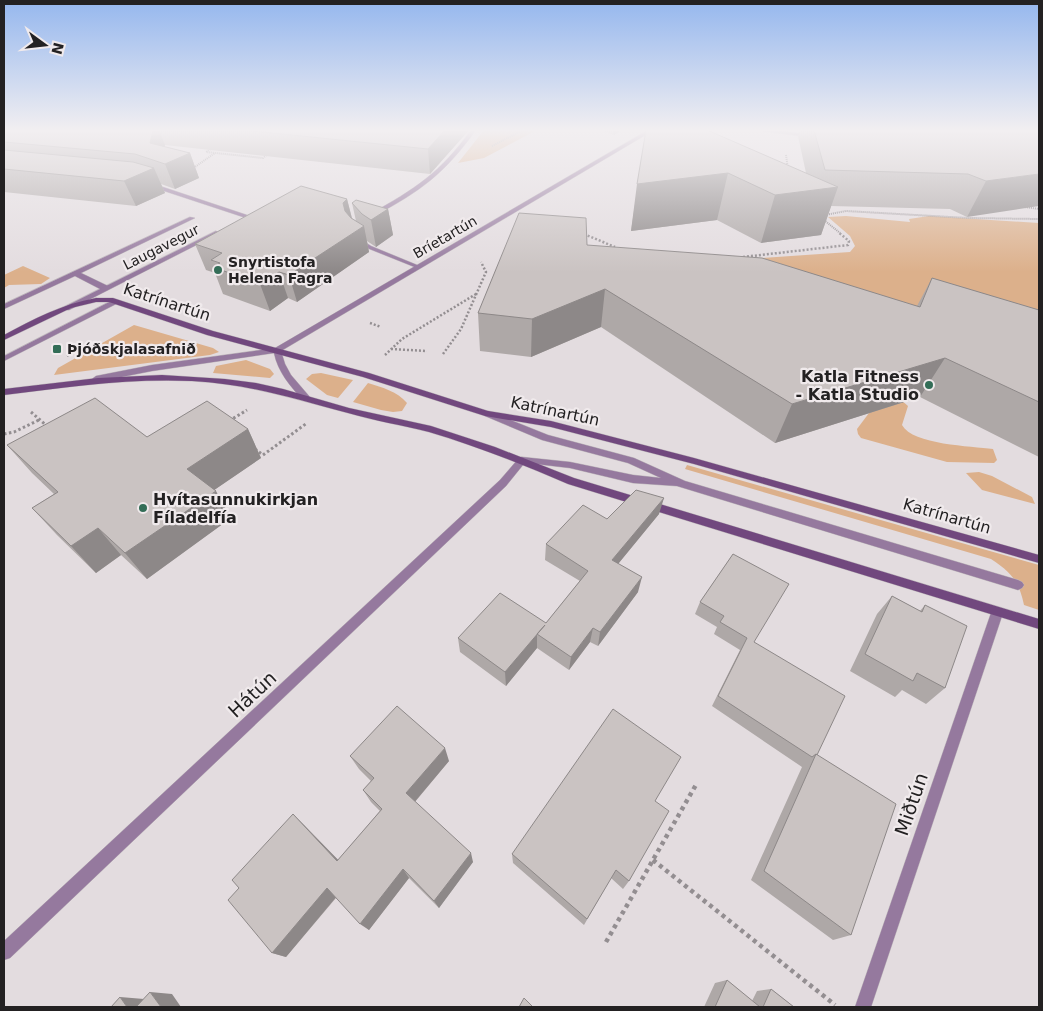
<svg xmlns="http://www.w3.org/2000/svg" width="1043" height="1011" font-family="'DejaVu Sans',sans-serif">
<style>
.green{fill:#dcb08b}
.lines{fill:none;stroke-linecap:round;stroke-linejoin:round}
.service-casing{stroke:#c0babd;stroke-width:1}
.minor-casing{stroke:#c0babd;stroke-width:1}
.tertiary-casing{stroke:#c0babd;stroke-width:1}
.secondary-casing{stroke:#c0babd;stroke-width:1}
.path-far3{stroke:#938e91;stroke-width:2;stroke-dasharray:1 1;stroke-linecap:butt}
.path-far2{stroke:#938e91;stroke-width:2.5;stroke-dasharray:2 2;stroke-linecap:butt}
.path-far1{stroke:#938e91;stroke-width:3;stroke-dasharray:2.5 2.5;stroke-linecap:butt}
.path{stroke:#938e91;stroke-width:4.5;stroke-dasharray:4 4;stroke-linecap:butt}
.service{fill:#95799e;fill-rule:evenodd}
.minor{fill:#95799e;fill-rule:evenodd}
.tertiary{fill:#95799e;fill-rule:evenodd}
.secondary{fill:#71487e;fill-rule:evenodd}
.wall{fill:#aea8a7}
.shaded-wall{fill:#8d8888}
.building{fill:#cac3c2;stroke:#8d8888}
.poi-dot{fill:#336d57;stroke:#f0eaec;stroke-width:2}
.labels{text-anchor:middle;dominant-baseline:central;stroke-width:4.5;stroke-linejoin:round;paint-order:stroke}
.far-street-label{font-size:14px;fill:#232122;stroke:#f0eaec}
.far-poi-label{font-size:14px;font-weight:bold;fill:#232122;stroke:#f0eaec;text-anchor:start}
.street-label{font-size:16px;fill:#232122;stroke:#f0eaec}
.poi-label{font-size:16px;font-weight:bold;fill:#232122;stroke:#f0eaec;text-anchor:end}
.near-street-label{font-size:19px;fill:#232122;stroke:#f0eaec}
</style>
<rect width="100%" height="100%" fill="#e3dcdf"/>
<path class="green" d="M484,130h53l-53,28 -26,5z
M846,216l64,6 -1,-3 20,-3 110,7v122l-308,-85 119,-8 5,-6 -5,-10 -22,-19z
M23,266l27,12 -9,6 -32,1 -5,3v-13z
M134,325l79,23 6,4 -9,3 -156,20 4,-7z
M246,360l24,9 4,5 -4,4 -57,-5 3,-7z
M321,373l32,7 -15,18 -11,-3 -21,-16 6,-5z
M368,383c15,5 29,8 39,20l-5,8 -9,1 -12,-2 -28,-8z
M900,399l8,7 -6,19c11,20 69,21 91,24l4,11 -3,3 -47,-1 -86,-24 -3,-4 -1,-5 18,-24z
M687,465l352,100v45l-15,-5c-5,-24 -13,-33 -33,-46l-306,-90z
M979,472l13,4 40,21 3,7 -53,-14 -16,-17z"/>
<g class="lines">
<g class="service-casing">
<path id="service" d="M190,217l5,1 -114,55 27,13v4h-6l-27,-14 -71,33v-5z
M488,411l60,24 86,23 51,23 333,99 4,2 2,3 -2,3 -4,2 -341,-104 -44,-3 -63,-15 -51,-6 -2,-2 2,-2 3,-1 48,5 63,13 28,3 -33,-15 -86,-23 -57,-24 -1,-2z"/>
</g>
<g class="minor-casing">
<path id="minor" d="M471,130h5c-32,44 -55,61 -102,86h-4v-2c45,-25 70,-41 101,-84z
M752,130h23l38,5 -3,2z
M151,183l99,33 1,1 -5,1 -97,-32v-2z
M216,231l3,2 -1,1 -149,76h-6l-1,-2z
M357,237l14,9 51,21 -5,1 -50,-20 -12,-8 -1,-1z
M113,300l7,2 -116,59v-5z
M522,457l5,3 -21,26 -496,472 -6,2v-19l496,-461 19,-22z
M997,608l4,1 2,4 -132,394h-16l136,-394 2,-4z"/>
</g>
<g class="tertiary-casing">
<path id="tertiary" d="M648,130h6l-373,221 4,13 6,11 18,21 1,2 -1,2h-6c-13,-14 -25,-28 -29,-47l-122,18 -56,11 -4,-3 4,-3 56,-11 123,-17z"/>
</g>
<g class="secondary-casing">
<path id="secondary" d="M96,298h17l100,33 156,42 119,38 63,10 143,37 345,97v8l-345,-99 -143,-37 -66,-11 -122,-39 -156,-42 -98,-33h-13l-25,6 -67,32v-5c30,-16 58,-31 92,-37z
M162,375l63,4 31,4 27,6 66,19 82,18 64,21 79,31 465,141v10l-471,-145c-46,-20 -92,-38 -139,-52 -27,-7 -54,-11 -81,-19 -54,-14 -99,-29 -156,-32 -63,-3 -125,6 -188,14v-6l94,-11z"/>
</g>
<path class="path-far3" d="M492,146l31,-16
M212,148l-6,4 57,6 5,-4
M786,155l2,14
M192,169l23,-16
M1025,207l14,2
M825,215l21,-4 122,7 71,1
M824,220l16,13"/>
<path class="path-far2" d="M584,234l31,13
M743,257l105,-12 1,-4 -11,-9
M370,323l11,4
M391,349l36,2
M443,354l18,-25 25,-57 -5,-10
M385,355l17,-16 74,-45
M67,356l14,-8"/>
<path class="path-far1" d="M31,412l16,14
M229,421l18,-11
M4,434l10,-2 25,-12
M255,449l8,6 44,-32"/>
<path class="path" d="M653,860l182,145
M606,942l91,-159"/>
<use href="#service" class="service"/>
<use href="#minor" class="minor"/>
<use href="#tertiary" class="tertiary"/>
<use href="#secondary" class="secondary"/>
</g>
<path class="wall" d="M4,130h465l-39,44 -265,-29v2l25,6 9,25 -24,11 -14,-5 4,9 -29,13 -132,-14z
M599,130h22l-7,5z
M646,130l160,43 -8,-37 2,-6h239l-72,87 -17,-8 -119,-3 -10,29 -60,8 -44,-23 -86,11z
M347,199l5,19 4,3 -4,-18 36,6 5,26 -17,12 -9,-6 2,11 -72,50 -9,-4 -18,13 -47,-17 -8,-21 -9,-3 -11,-26z
M587,245l330,61 15,-28 107,32v147l-119,-60 -145,46 -174,-116 -70,30 -51,-6 -2,-38z
M248,429l13,29 -47,32 17,28 -84,61 -26,-24 -25,18 -39,-38 -25,-27 22,-14 -22,-21 -25,-28 140,-8z
M659,514l-41,50 20,28 -40,54 -8,-4 -21,28 -32,-22 -31,38 -46,-34 -2,-14 88,-15 34,-42 -35,-21 1,-16 61,-25z
M733,554l21,88 63,113 34,180 -18,5 -82,-60 51,-113 -90,-61 28,-56 -26,-16 3,-7 -22,-13 5,-12z
M892,596l28,15 5,-6 20,83 -19,16 -24,-14 -7,7 -45,-26 27,-57z
M350,756l99,5 -34,41 58,60 -34,46 -30,-30 -40,52 -33,-32 -50,59 -14,-4 -33,-65 54,-74 45,46 42,-49 -9,-9 -8,-12 8,-9 -12,-12z
M655,801l-26,80 -6,8 -12,-11 -27,47 -71,-62 -1,-9z
M727,980l25,21 5,-10 14,-2 23,18h-90l11,-24z"/>
<path class="shaded-wall" d="M153,130h6l6,15 -4,18 -11,-20z
M445,130h24l-39,44 -2,-25z
M614,130h7l-7,5z
M190,153l9,25 -24,11 -10,-25z
M154,168l11,25 -29,13 -12,-25z
M728,173l-11,47 -86,11 6,-47z
M1039,174v32l-72,11 19,-36z
M838,187l-17,48 -60,8 14,-48z
M347,199l6,24 -5,5 -5,-25z
M388,209l5,26 -17,12 -5,-27z
M364,226l5,26 -72,50 -8,-27z
M279,272l9,26 -18,13 -10,-27z
M605,289l-4,38 -70,30 1,-38z
M945,358l-25,39 -145,46 17,-39z
M248,429l13,29 -57,39 -17,-28z
M216,491l15,27 -84,61 -22,-26z
M664,498l-5,16 -50,61 3,-15z
M98,528l23,27 -25,18 -25,-27z
M642,577l-4,15 -40,54 2,-14z
M593,628l-3,14 -21,28 2,-13z
M537,634v14l-31,38 -1,-14z
M445,748l4,13 -37,44 -6,-12z
M293,814l11,11 43,44 -10,-8z
M471,853l2,9 -34,46 -5,-7z
M403,869l6,9 -40,52 -9,-6z
M327,888l10,8 -51,61 -14,-4z
M150,992l22,2 9,13h-20z
M120,997l24,2 5,8h-22z"/>
<path class="building" d="M4,130h149l-3,13 40,10 -25,11 -30,-10 -131,-12z
M243,130h202l-17,19z
M646,130h61l131,57 -63,8 -47,-22 -91,11z
M814,130h225v44l-53,7 -18,-7 -143,-4z
M4,150l129,12 21,6 -30,13 -120,-12z
M301,186l46,13 -4,4 2,8 6,7 13,8 -75,49 -10,-3 -19,12 -47,-17 7,-4 -9,-3 11,-7 -27,-9z
M356,200l32,9 -17,11 -9,-6 -10,-11z
M519,213l67,5 1,27 175,13 158,49 12,-29 107,32v92l-94,-44 -153,46 -187,-115 -73,30 -54,-6z
M95,398l52,39 60,-36 41,28 -61,40 29,22 -91,62 -27,-25 -27,18 -39,-38 26,-16 -51,-47z
M636,490l28,8 -52,62 30,17 -42,55 -7,-4 -22,29 -34,-23 8,-9 -40,47 -47,-34 42,-45 46,30 42,-52 -42,-27 37,-39 24,14z
M733,554l56,30 -35,58 91,54 -28,59 -1,-1 -4,3 -94,-61 29,-58 -27,-16 4,-6 -24,-14z
M892,596l30,16 3,-7 42,21 -22,62 -28,-15 -4,8 -48,-27z
M397,706l48,42 -39,45 65,60 -37,48 -31,-32 -43,55 -33,-36 -55,65 -44,-53 11,-12 -7,-8 61,-66 44,47 45,-52 -19,-19 11,-12 -24,-22z
M613,709l68,48 -26,44 14,10 -40,70 -13,-11 -29,49 -75,-65z
M816,754l80,50 -45,131 -87,-64z
M727,980l33,27h-45z
M771,989l23,18h-31z
M150,992l11,15h-25z
M120,997l7,10h-16z
M524,998l9,9h-14z"/>
<linearGradient id="sky" x2="0" y2="1"><stop stop-color="#95b7ee"/><stop offset="0.48" stop-color="#f2eff1"/><stop offset="1" stop-color="#f2eff1" stop-opacity="0"/></linearGradient>
<rect width="1043" height="272" fill="url(#sky)"/>
<g class="poi-dot">
<circle cx="218" cy="270" r="5"/>
<rect x="52" y="344" width="10" height="10" rx="2.5"/>
<circle cx="929" cy="385" r="5"/>
<circle cx="143" cy="508" r="5"/>
</g>
<g class="labels">
<g class="far-street-label">
<text transform="translate(445 237) rotate(-30)">Bríetartún</text>
<text transform="translate(161 247) rotate(-27)">Laugavegur</text>
</g>
<g class="far-poi-label">
<text x="228" y="262">Snyrtistofa<tspan x="228" dy="16">Helena Fagra</tspan></text>
<text x="67" y="349">Þjóðskjalasafnið</text>
</g>
<g class="street-label">
<text transform="translate(167 302) rotate(18)">Katrínartún</text>
<text transform="translate(555 411) rotate(12)">Katrínartún</text>
<text transform="translate(947 516) rotate(16)">Katrínartún</text>
</g>
<g class="poi-label">
<text x="919" y="376">Katla Fitness<tspan x="919" dy="18">- Katla Studio</tspan></text>
<text x="153" y="499" text-anchor="start">Hvítasunnukirkjan<tspan x="153" dy="18">Fíladelfía</tspan></text>
</g>
<g class="near-street-label">
<text transform="translate(252 694) rotate(-43)">Hátún</text>
<text transform="translate(911 804) rotate(-71)">Miðtún</text>
</g>
</g>
<rect width="1043" height="1011" fill="none" stroke="#232122" stroke-width="10"/>
<g transform="translate(45 45) rotate(105)" stroke="#f0eaec" stroke-width="4" paint-order="stroke">
<path d="M0-4L9 19L0 12L-9 19Z" fill="#232122"/>
<text y="-8" font-size="14" font-weight="bold" text-anchor="middle" fill="#232122">N</text>
</g>
</svg>
